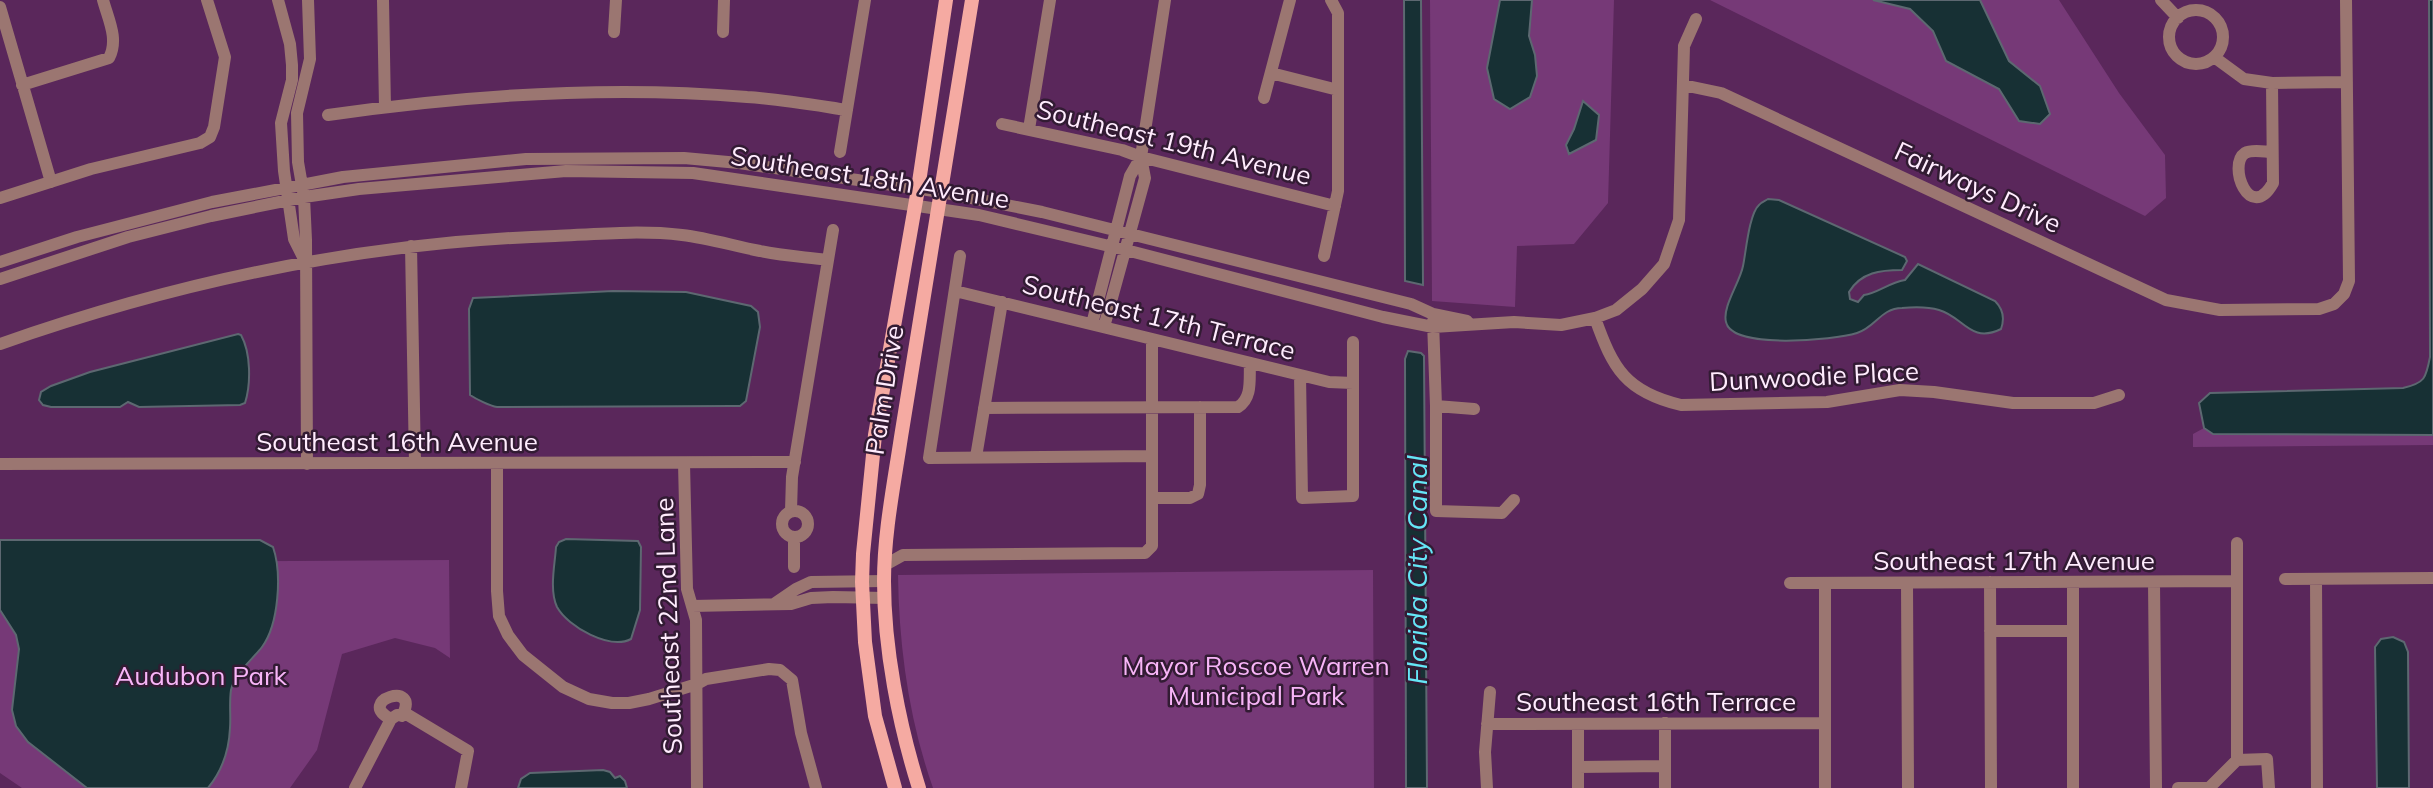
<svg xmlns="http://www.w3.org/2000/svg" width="2433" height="788" font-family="Mulish,sans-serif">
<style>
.green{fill:#763977}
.water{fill:#173034;stroke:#5d6871;stroke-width:2}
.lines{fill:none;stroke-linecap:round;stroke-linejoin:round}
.minor{stroke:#9b7671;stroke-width:12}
.major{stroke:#f5aaa2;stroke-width:14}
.labels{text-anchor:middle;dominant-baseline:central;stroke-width:5;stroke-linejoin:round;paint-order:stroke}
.street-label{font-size:26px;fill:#ffecfe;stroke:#321b33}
.park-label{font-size:26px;fill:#f8b5f8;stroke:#321b33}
.water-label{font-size:28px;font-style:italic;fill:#65e6f6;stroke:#321b33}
</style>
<rect width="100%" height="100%" fill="#5a275b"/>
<path class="green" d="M1430,0h184l-6,203 -34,41 -57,2 -2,61 -83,-6z
M1710,0h349l60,93 46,62 1,43 -21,18z
M2204,428l9,6 220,1v10l-240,2v-13z
M449,560l1,98 -15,-10 -40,-10 -53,16 -25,96 -27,38h-268l-22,-15v-210z
M1373,570l1,218h-441c-24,-68 -34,-141 -35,-213z"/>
<path class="water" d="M1404,0h17l2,285 -18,-4z
M1500,0h32l-3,36 6,19 2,21 -7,21 -20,12 -16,-10 -7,-31z
M1873,0h107l29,61 31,25 10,28 -10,10 -21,-3 -20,-32 -53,-28 -13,-30 -23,-22z
M2429,0h4v435l-220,-1 -9,-6 -5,-25 11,-10 193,-5c22,-5 23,-10 27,-31z
M1583,101l16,14 -3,25 -27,14 -3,-9 8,-16z
M1768,199l11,1 126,57 2,4 -5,9c-21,0 -41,2 -53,22l1,7 8,3 6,-7c14,-2 24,-12 41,-15l13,-16 77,37c8,8 10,17 6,28 -31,15 -37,-12 -62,-19 -10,-3 -26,-3 -37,-2 -21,0 -27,20 -45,25 -23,7 -125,17 -131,-11 -4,-15 14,-40 17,-56 3,-14 6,-52 16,-61 2,-3 6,-4 9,-6z
M613,291l73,1 65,14 7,6 2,15 -14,74 -6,5h-7l-236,1c-7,-1 -21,-8 -27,-12l-1,-86 4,-11z
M238,334l3,1c10,18 10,49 4,68l-5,2 -101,2 -11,-5 -8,5h-69l-8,-2 -4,-5 2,-8 10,-6 39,-14z
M1408,351l13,2 3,3 3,432h-21l-1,-429z
M566,539l72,2 3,6 -1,63 -9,29c-21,11 -63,-12 -74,-32 -8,-17 -2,-43 -1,-60l3,-5z
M0,540h260l13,7c9,26 6,77 -11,100 -10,13 -27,26 -31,43 -2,13 0,26 -1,38 -1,22 -8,43 -22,60h-121l-59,-46 -12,-16 -4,-16 7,-61 -3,-14 -16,-25z
M2393,637l11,5 4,10 1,136h-32l-2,-141 6,-8z
M603,770l7,2 5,6 5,-2 5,5 2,7h-109l3,-9 9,-6z"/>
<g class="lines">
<path class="minor" d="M278,0l12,44 2,21v15l-11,43 3,48 10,68 10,20
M383,0l2,107
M2161,0l17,18
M0,7l51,175
M2169 37a27 27 0 1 1 54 0a27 27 0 1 1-54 0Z
M614,32l2,-32
M723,32l1,-32
M2214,57l30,22 28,4 75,-1
M1271,73l67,17
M2272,83l1,100c-23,41 -46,-18 -28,-30 7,-4 20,-1 27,-1
M22,85l87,-27c10,-19 -1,-39 -6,-58
M1683,85l38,8 445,207 54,10 99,-1 15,-5 10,-10 5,-13 -3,-281
M1264,98l26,-98
M328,115c138,-20 280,-30 419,-18 33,2 67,8 100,13
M1002,124l120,26 19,7 194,49
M1029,129l21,-129
M840,152l25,-152
M0,198l91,-29 109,-26 10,-6 4,-10 11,-70 -18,-57
M411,246l4,217
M960,256l-31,202 223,-2
M1324,256l14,-65v-178l-7,-13
M0,262l77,-25 135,-35 131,-25 183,-18 158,-1 55,5 202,29 101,20 369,92 22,10 34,7
M0,279l128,-42 83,-21 93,-19 55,-8 207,-18 127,2 286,42 147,35 257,67 50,10 81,-5 47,3 34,-7 21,-8 26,-21 22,-25 15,-44 5,-174 12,-27
M955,291l374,91 24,1
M1595,318c18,51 31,74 86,87l146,-3 73,-12 34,2 79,11h81l25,-8
M1433,321l3,85v105l66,2 12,-13
M1092,324l38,-148 11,-19 24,-157
M1104,327l41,-149 -4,-21
M0,344c179,-63 365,-102 555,-108 42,-2 85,-6 127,-1 26,3 52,11 78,16 22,5 46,6 68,9
M1300,375l2,123 51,-2v-154
M1436,406l38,3
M984,408l254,-1c15,-9 11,-29 12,-44
M976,457l26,-155
M497,463v128l2,25 9,19 15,20 40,32 26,12 23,4h17l20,-4 48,-15 9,-5 63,-10 11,1 12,10 9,53 15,55
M684,463l3,126 9,31 1,168
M0,464l795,-2
M307,464l-1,-224 -2,-43 -6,-35 -1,-49 13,-54 -2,-59
M1152,498h38l8,-4 2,-9v-78
M782 524a13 13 0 1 1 26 0a13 13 0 1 1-26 0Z
M791,511l1,-34 41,-247
M794,537v30
M2237,543v217
M885,565l18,-10 242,-2 7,-7v-207
M2285,579l148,-1
M2316,579l1,209
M1990,582l1,206
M2073,582v206
M2154,582l2,206
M1790,583l447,-2
M1825,583v205
M1907,583l1,205
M774,604l22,-15 15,-7 73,-1
M692,606l99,-2 20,-6 22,-1 52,1
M1990,631h83
M391,719c-37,-18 31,-40 11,-3
M1665,723v65
M1487,724l338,-1
M1578,724v64
M1578,767l87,-1
M355,788l36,-69 6,-4h11l60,36 -7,37
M1487,788l-2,-36 5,-60
M2178,788h31
M2209,788l28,-28 30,-1 2,29"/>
<path class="major" d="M895,788l-20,-72 -10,-74 -3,-60 1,-28 12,-119 43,-246 28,-189
M919,788c-20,-63 -35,-140 -35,-207 0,-48 10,-97 17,-144l71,-437"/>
</g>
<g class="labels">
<g class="street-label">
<text transform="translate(1174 142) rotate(14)">Southeast 19th Avenue</text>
<text transform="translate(870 177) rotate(9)">Southeast 18th Avenue</text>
<text transform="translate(1978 187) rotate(25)">Fairways Drive</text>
<text transform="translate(1159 317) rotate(14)">Southeast 17th Terrace</text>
<text transform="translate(1814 376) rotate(-3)">Dunwoodie Place</text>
<text transform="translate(884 390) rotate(-81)">Palm Drive</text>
<text x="397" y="441">Southeast 16th Avenue</text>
<text x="2014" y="560">Southeast 17th Avenue</text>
<text transform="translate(668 626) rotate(-92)">Southeast 22nd Lane</text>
<text x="1656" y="701">Southeast 16th Terrace</text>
</g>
<g class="park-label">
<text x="1256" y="665">Mayor Roscoe Warren<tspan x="1256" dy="30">Municipal Park</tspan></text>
<text x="201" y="675">Audubon Park</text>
</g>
<g class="water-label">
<text transform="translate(1416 570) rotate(-90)">Florida City Canal</text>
</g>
</g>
</svg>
